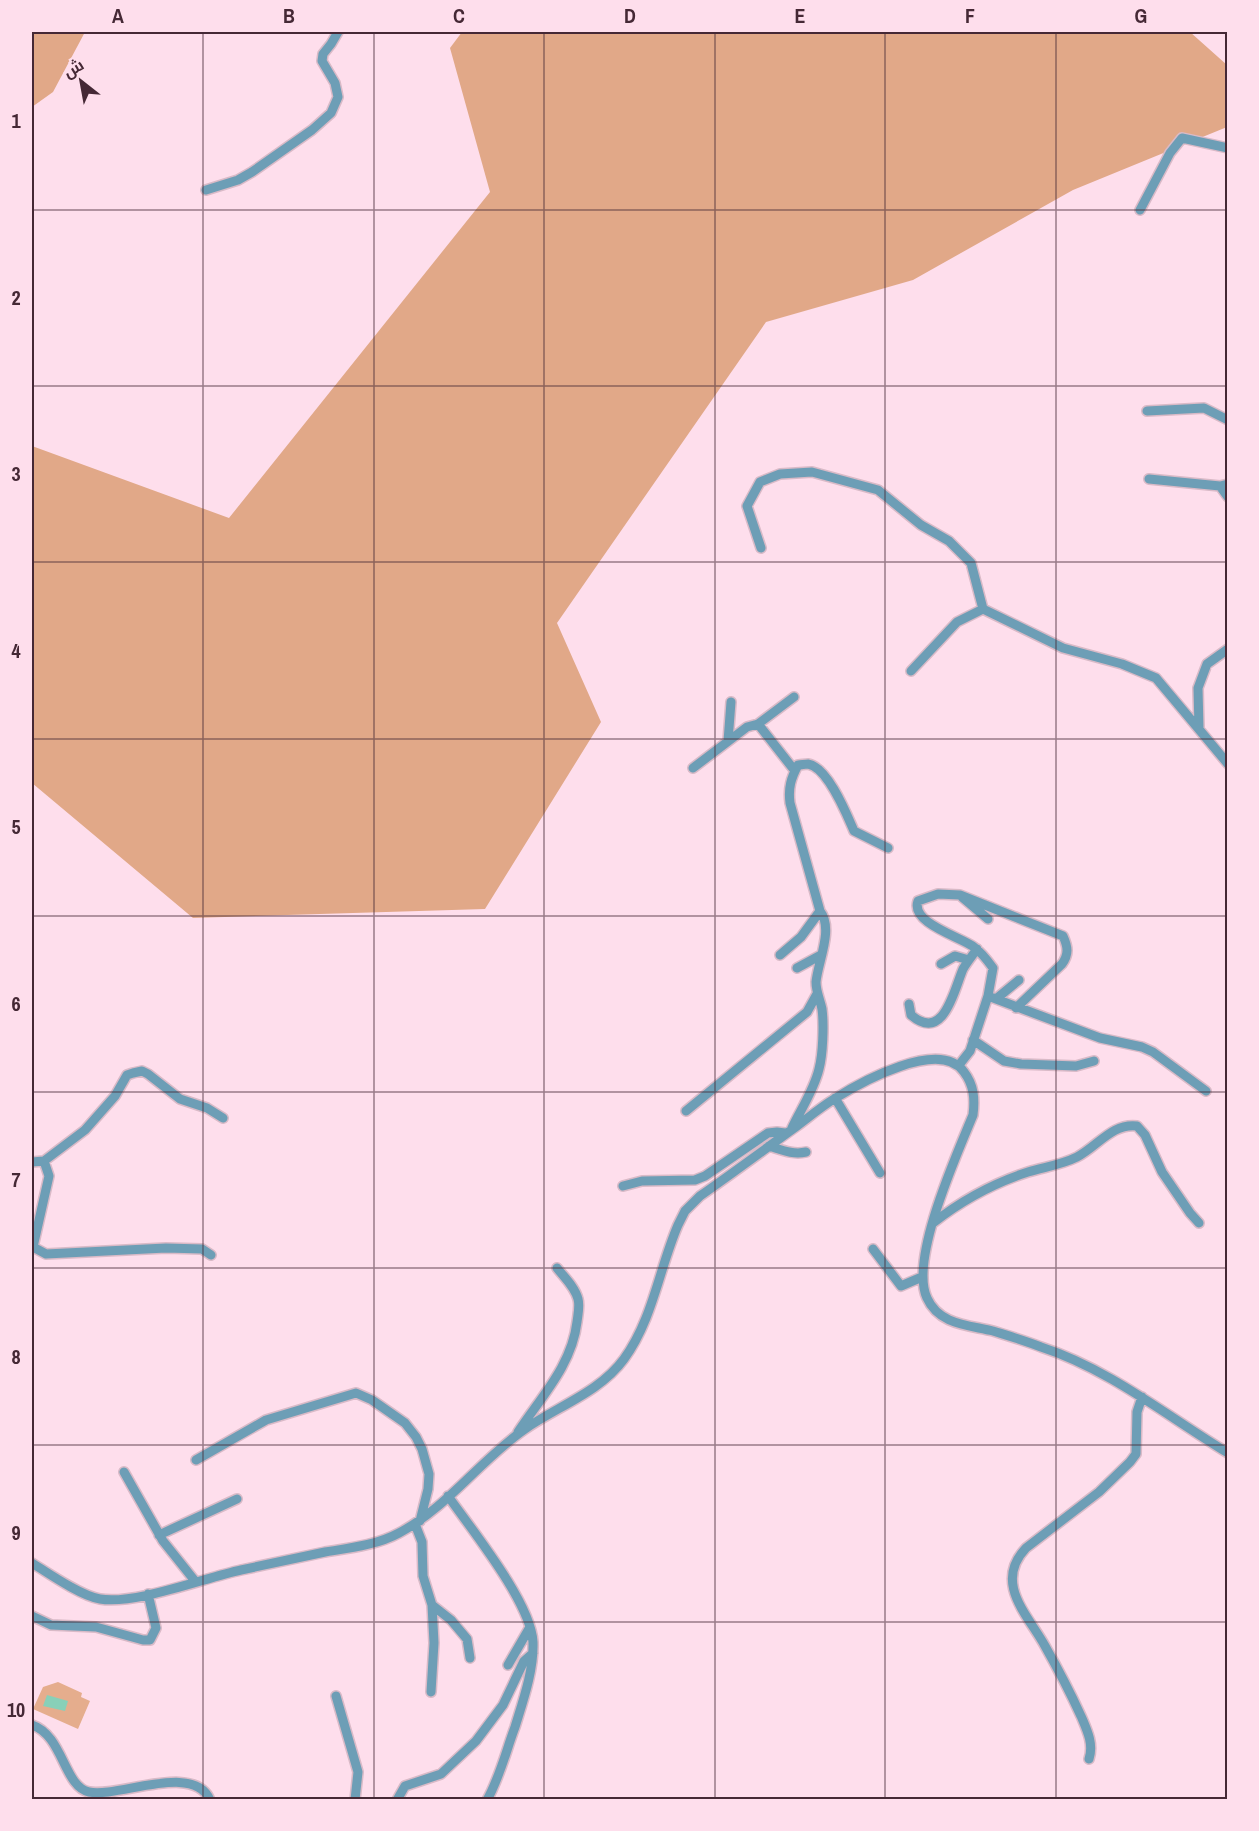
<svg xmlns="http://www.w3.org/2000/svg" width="1259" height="1831" font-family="'Archivo Narrow',Cairo,sans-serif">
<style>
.green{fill:#e5ad8d}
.forest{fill:#e1a888}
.water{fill:#88d0b8}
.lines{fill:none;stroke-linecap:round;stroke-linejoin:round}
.minor-casing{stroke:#d9bac7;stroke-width:12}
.minor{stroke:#6d9eb6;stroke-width:9}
.grid{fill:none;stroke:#452835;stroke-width:1.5;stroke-opacity:0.55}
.neatline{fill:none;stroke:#452835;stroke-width:2}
.grid-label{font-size:20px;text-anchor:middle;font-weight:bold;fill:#452835}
</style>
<rect width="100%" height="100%" fill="#fedeec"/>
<path class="green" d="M58,1682l24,11 -1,4 9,4 -12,28 -45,-20 10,-22z"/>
<path class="forest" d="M32,32h53l-32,60 -21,15z
M462,32h728l37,33v62l-154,63 -160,90 -147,42 -209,301 44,99 -116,187 -292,9 -161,-135v-337l197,72 261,-326 -40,-144z"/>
<path class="water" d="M47,1695l21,6 -3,10 -22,-5z"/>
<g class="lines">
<g class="minor-casing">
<path id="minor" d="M206,190l32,-10 14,-8 60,-42 19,-17 7,-16 -3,-14 -13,-22 1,-7 8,-10 7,-12
M1140,210l30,-57 12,-15 46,10
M1147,411l57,-3 24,12
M1149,479l71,7
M1228,484l-8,2 8,11
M761,548l-14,-42 13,-24 20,-8 32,-2 66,18 43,35 28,16 22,22 12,46 80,39 59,16 34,14 72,86
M911,671l46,-49 26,-13
M758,724l36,-27
M1199,728l-1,-40 9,-24 21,-15
M728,741l3,-39
M693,768l54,-41 11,-3 37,47
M962,897l26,22
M780,955l21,-18 19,-26
M941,964l14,-8 14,4
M797,968l24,-13
M988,996l5,-28c-5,-7 -11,-15 -19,-21 -13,-10 -64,-24 -56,-46l20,-7 22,1 103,41c5,11 6,18 -1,28l-46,44
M996,999l23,-19
M909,1004l2,11c33,28 43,-25 52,-46 4,-7 9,-13 14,-20
M973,1040l31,21 17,3 55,2 18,-5
M959,1065l11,-14 18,-55 112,42 42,9 11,5 53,39
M835,1098l45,75
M686,1111l121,-99 10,-18
M792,1128c9,-19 22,-38 27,-59 4,-15 5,-45 3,-60 -2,-10 -6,-17 -6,-27 2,-21 18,-53 4,-71l-30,-108c-2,-15 1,-25 8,-38 3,0 7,-1 10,-1 20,3 39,51 46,67l34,17
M769,1146c13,4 24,9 37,6
M44,1161l5,15 -16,71 13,7 120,-6 36,1 9,6
M32,1162l12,-1 41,-31 30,-34 12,-21 6,-2 9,-2 6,3 32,25 27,9 16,10
M623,1186l19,-5 53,-1 10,-4 63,-43 9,-1 8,1
M933,1223c28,-22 61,-40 95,-51 16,-5 33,-7 49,-15 21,-11 35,-34 60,-31l8,9 17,37 28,41 9,10
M873,1249l28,37 21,-9
M518,1432c23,-35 54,-67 59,-110 1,-8 3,-16 1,-23 -3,-12 -14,-22 -21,-31
M196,1460l70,-40 90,-27 16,7 33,23 11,14 6,12 7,25 -1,15 -8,32
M124,1472l39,69 32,40
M448,1496c24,34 83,107 85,146 1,28 -10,59 -18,85 -9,24 -15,50 -28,73
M415,1524l7,18 1,34 9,29 2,38 -3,49
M159,1535l78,-36
M32,1563c16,10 49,33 68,36 35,6 104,-21 141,-29 28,-6 56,-12 84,-18 25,-4 52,-7 74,-19 49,-26 81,-73 126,-104 33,-23 75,-37 99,-70 29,-40 35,-90 54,-134l7,-14 15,-15c33,-23 65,-47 97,-70 12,-9 24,-19 37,-27 27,-17 106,-61 130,-27 10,13 11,27 9,43 -16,39 -64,145 -46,183 12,27 42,27 66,33 16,5 33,10 48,16 68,22 126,69 187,106
M432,1605l19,15 16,19 3,19
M32,1616l19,9 45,2 47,13h7l6,-12 -8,-34
M508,1665l22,-38
M336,1696l22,76 -3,28
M32,1725c31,10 32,62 57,67 30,6 105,-30 121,8
M1089,1759c5,-15 -2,-29 -8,-43 -11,-24 -23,-47 -36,-70 -17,-31 -52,-63 -19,-98l73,-56 31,-30 6,-8 1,-42 5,-15
M397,1800l8,-14 36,-12 35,-33 27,-36 21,-44 9,-8"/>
</g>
<use href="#minor" class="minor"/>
</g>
<path class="grid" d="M203,32v1768M374,32v1768M544,32v1768M715,32v1768M885,32v1768M1056,32v1768M32,210h1196M32,386h1196M32,562h1196M32,739h1196M32,916h1196M32,1092h1196M32,1268h1196M32,1445h1196M32,1622h1196"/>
<rect width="1259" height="1831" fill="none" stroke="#fedeec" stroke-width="66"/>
<g transform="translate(81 81) rotate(329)" stroke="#fedeec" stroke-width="4.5" paint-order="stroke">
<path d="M0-4.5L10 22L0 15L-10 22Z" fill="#452835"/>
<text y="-9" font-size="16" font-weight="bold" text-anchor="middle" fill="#452835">ش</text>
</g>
<rect x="33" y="33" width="1193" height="1765" class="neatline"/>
<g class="grid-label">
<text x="118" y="23">A</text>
<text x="289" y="23">B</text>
<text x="459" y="23">C</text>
<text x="630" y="23">D</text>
<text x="800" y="23">E</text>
<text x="970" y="23">F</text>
<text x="1141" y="23">G</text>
<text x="16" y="128">1</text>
<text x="16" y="305">2</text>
<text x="16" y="481">3</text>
<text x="16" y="658">4</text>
<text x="16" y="834">5</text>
<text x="16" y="1011">6</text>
<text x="16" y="1187">7</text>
<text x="16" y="1364">8</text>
<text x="16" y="1540">9</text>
<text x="16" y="1717">10</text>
</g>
</svg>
